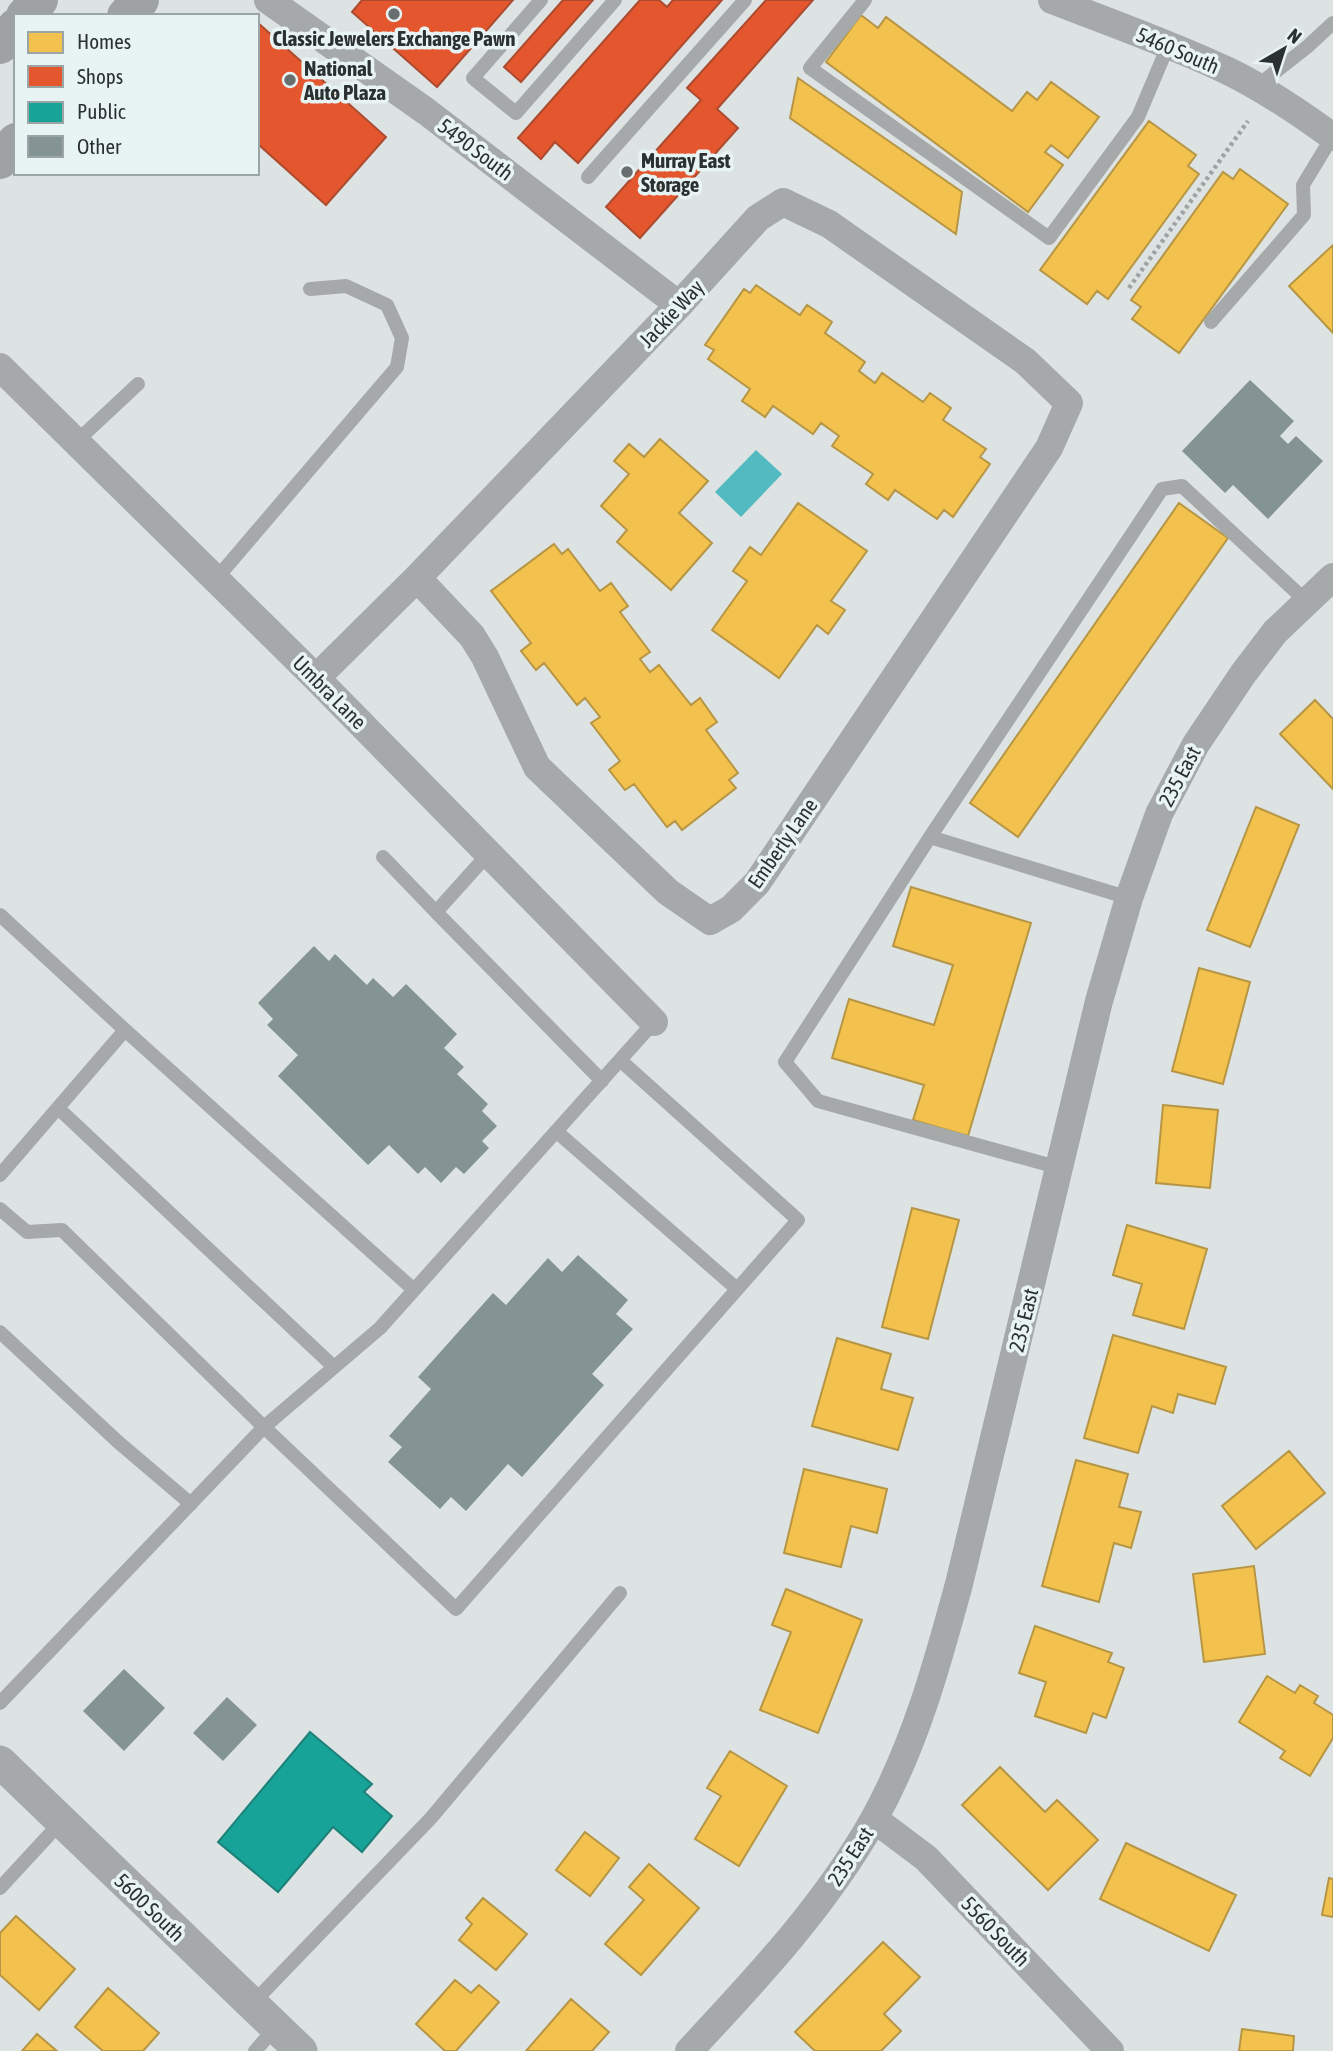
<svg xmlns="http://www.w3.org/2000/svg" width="1333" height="2051" font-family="'Asap Condensed',sans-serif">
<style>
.water{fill:#54bac1}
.homes{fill:#f2c14e;stroke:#b69645;stroke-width:2}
.shops{fill:#e4572e;stroke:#ac4b2f;stroke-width:2}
.public{fill:#17a398;stroke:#1d8079;stroke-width:2}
.building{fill:#849495}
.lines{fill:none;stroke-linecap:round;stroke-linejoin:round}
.path{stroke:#a1a3a3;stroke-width:4.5;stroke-dasharray:3.5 3.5;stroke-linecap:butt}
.service{stroke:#a6a9a9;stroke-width:14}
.minor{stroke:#a6a9a9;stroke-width:28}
.tertiary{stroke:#a6a9a9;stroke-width:33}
.primary{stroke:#9ea2a2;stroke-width:38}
.poi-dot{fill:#696f6f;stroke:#e8f3f4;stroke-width:2.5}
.labels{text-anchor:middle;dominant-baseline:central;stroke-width:7;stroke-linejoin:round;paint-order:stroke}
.poi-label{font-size:21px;font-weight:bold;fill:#2b3030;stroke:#e8f3f4;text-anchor:start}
.street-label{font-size:21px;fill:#2b3030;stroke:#e8f3f4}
</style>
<rect width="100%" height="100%" fill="#dde3e3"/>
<path class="water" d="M756,450l26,24 -41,43 -26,-25z"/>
<path class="homes" d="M861,15l17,13 8,-11 126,94 15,-19 10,8 14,-18 48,35 -31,41 -17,-13 -6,7 18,13 -35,47 -202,-150z
M798,78l164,114 -6,42 -166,-116z
M1149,121l47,34 -8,11 11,8 -91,125 -11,-8 -10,13 -47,-34z
M1240,169l48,35 -109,149 -47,-34 9,-12 -10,-7 92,-128 10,7z
M1333,245v88l-44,-47z
M756,285l44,30 7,-10 25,17 -7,11 40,29 -6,9 16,12 7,-10 41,29 7,-9 21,15 -8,12 43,29 -6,8 10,7 -37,53 -9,-7 -7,9 -42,-29 -7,10 -22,-16 7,-10 -41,-28 7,-10 -18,-13 -8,11 -40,-28 -8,11 -23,-16 8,-12 -42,-30 6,-9 -9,-5 39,-56 6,4z
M660,439l48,42 -29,32 33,30 -41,47 -54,-48 10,-12 -26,-24 28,-32 -15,-13 15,-17 15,13z
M798,503l69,48 -36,50 14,9 -17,24 -11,-9 -38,53 -67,-48 35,-49 -14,-10 17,-24 11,8z
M1179,503l49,35 -210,299 -48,-34z
M554,544l8,10 6,-5 32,42 11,-8 17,23 -8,6 30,40 -10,7 10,13 9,-7 32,40 9,-7 17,24 -11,8 32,43 -9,7 7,8 -54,42 -7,-9 -8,6 -33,-43 -9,6 -16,-20 11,-9 -29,-38 9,-6 -15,-19 -8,7 -33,-42 -8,7 -15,-19 10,-8 -40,-52z
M1315,700l18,19v70l-53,-55z
M1256,807l43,18 -49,122 -43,-17z
M911,887l120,36 -63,213 -55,-16 11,-35 -92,-27 17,-59 85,26 19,-60 -60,-19z
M1199,968l51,14 -27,102 -51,-13z
M1163,1105l55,5 -8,78 -54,-5z
M912,1208l47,12 -31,119 -46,-12z
M1127,1225l80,24 -23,80 -51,-14 9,-31 -29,-9z
M1113,1335l113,32 -11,37 -37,-10 -5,19 -21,-7 -14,47 -54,-15z
M837,1338l54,16 -10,35 32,9 -15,52 -86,-24z
M1289,1451l36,42 -69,56 -34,-43z
M1076,1460l52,14 -9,33 22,5 -10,36 -17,-5 -15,59 -57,-16z
M804,1469l83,20 -10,44 -26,-7 -10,41 -57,-14z
M1254,1566l11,88 -61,8 -11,-88z
M786,1589l76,31 -44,113 -58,-23 31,-78 -19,-7z
M1035,1626l77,27 -4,9 16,6 -18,50 -13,-5 -7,20 -51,-17 11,-34 -27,-9z
M1267,1676l28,17 5,-8 18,11 -4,7 19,12v23l-23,38 -30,-18 5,-7 -46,-29z
M730,1751l57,35 -48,80 -44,-27 26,-43 -14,-8z
M1000,1767l45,45 12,-12 41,40 -50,50 -86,-85z
M585,1832l34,26 -29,38 -34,-26z
M1126,1843l110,52 -27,56 -109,-52z
M649,1864l50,44 -58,67 -36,-31 39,-44 -15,-13z
M1329,1878l4,1v38l-11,-2z
M483,1898l44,36 -31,36 -37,-30 13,-16 -6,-6z
M16,1916l59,53 -36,41 -39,-35v-42z
M883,1942l37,35 -36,37 17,17 -20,20h-66l-20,-19z
M455,1980l16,13 8,-8 20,17 -43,49h-11l-29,-27z
M108,1988l51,45 -16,18h-40l-28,-24z
M571,1999l38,33 -17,19h-66z
M1242,2029l52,7 -1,15h-54z
M37,2034l20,17h-35z"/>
<path class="shops" d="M362,0h151l-76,87 -85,-75z
M563,0h30l-72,82 -17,-15z
M640,0h19l8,7 6,-7h49l-144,163 -23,-21 -14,17 -23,-21z
M766,0h47l-96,109 21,19 -98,110 -34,-31 95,-107 -14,-12z
M257,22l129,115 -60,68 -66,-59 -3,3z"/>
<path class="public" d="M310,1732l62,52 -8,8 28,24 -30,36 -29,-25 -55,65 -60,-50z"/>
<path class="building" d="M1250,380l44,41 -14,15 8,8 8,-8 27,25 -55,58 -35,-34 -8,8 -43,-42z
M314,946l15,15 6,-7 32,31 6,-7 20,19 13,-13 51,50 -13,14 20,19 -7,7 31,30 -6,7 15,15 -15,15 7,7 -25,26 -8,-7 -15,16 -16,-16 -7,7 -29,-29 -21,20 -90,-89 20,-21 -31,-30 6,-6 -15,-16z
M578,1255l50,45 -12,14 17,15 -41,45 12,11 -82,92 -14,-13 -42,47 -15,-14 -11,12 -52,-47 14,-15 -13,-11 42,-47 -13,-12 75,-84 13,12 42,-47 14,14z
M124,1669l41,39 -41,43 -41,-40z
M227,1697l30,28 -34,36 -30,-28z"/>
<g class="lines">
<path class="path" d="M1129,288l119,-167"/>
<path class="service" d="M541,0l-68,78 43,35 99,-113
M865,0l-55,68 239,170 89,-121 30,-71
M1256,87l51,-40 26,-24
M588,177l157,-177
M1211,322l93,-107 -1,-30 29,-48
M77,441l61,-57
M216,579l181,-212 5,-29 -15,-33 -41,-19 -36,3
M930,837l232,-348 20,-3 124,115
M489,853l-53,59 166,169
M383,857l53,55
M0,915l125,115
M58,1108l276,259
M557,1132l180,157
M1060,1168l-242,-67 -33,-39 145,-225 199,61
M0,1175l125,-145 289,260
M0,1209l27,23 35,-2 202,197 192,182 342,-389 -178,-160
M0,1332l117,109 74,63
M0,1703l264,-276 116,-99 274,-306
M0,1888l61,-66
M252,2004l179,-186 189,-225
M255,2051l21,-24"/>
<path class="minor" d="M268,0l159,112 252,193
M1052,0c59,23 119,44 176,71 37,18 72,42 105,66
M0,367l316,311 338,344
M316,678l101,-100 262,-273 79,-87 25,-16 46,22 196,137 44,42 -20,45 -292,435 -26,26 -21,12 -42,-29 -131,-125 -52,-110 -13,-21 -55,-58
M874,1819l52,39 184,193
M689,2051c68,-73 136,-145 185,-232 41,-74 63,-154 85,-235l140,-583 30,-103 30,-84 37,-70 47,-70 32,-42 58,-55"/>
<path class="tertiary" d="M0,1762l301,289"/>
<path class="primary" d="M25,16l14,-16
M126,16l14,-16
M0,45l16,-18
M0,160l16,-18"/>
</g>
<g class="poi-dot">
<circle cx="394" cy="14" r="7"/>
<circle cx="290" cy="80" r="7"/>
<circle cx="627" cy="172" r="7"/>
</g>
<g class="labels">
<g class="poi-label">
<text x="394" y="38" text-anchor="middle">Classic Jewelers Exchange Pawn</text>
<text x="304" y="68">National<tspan x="304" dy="24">Auto Plaza</tspan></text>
<text x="641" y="160">Murray East<tspan x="641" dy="24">Storage</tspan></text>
</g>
<g class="street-label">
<text transform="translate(1178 50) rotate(23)">5460 South</text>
<text transform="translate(476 149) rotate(37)">5490 South</text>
<text transform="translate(671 313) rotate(-47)">Jackie Way</text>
<text transform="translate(330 692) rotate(45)">Umbra Lane</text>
<text transform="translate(1179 776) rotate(-62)">235 East</text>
<text transform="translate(782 843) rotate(-55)">Emberly Lane</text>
<text transform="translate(1023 1320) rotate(-76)">235 East</text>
<text transform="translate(850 1856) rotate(-57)">235 East</text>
<text transform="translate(150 1907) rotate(44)">5600 South</text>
<text transform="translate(996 1931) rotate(46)">5560 South</text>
</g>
</g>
<rect x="14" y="14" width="245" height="161" fill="#e8f3f4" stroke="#9ca5a6" stroke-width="2"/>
<rect x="28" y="32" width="35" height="21" fill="#f2c14e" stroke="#9ca5a6" stroke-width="2"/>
<text x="77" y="49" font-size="21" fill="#2b3030">Homes</text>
<rect x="28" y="66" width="35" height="21" fill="#e4572e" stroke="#9ca5a6" stroke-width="2"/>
<text x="77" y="84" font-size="21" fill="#2b3030">Shops</text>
<rect x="28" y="102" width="35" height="21" fill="#17a398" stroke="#9ca5a6" stroke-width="2"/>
<text x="77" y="119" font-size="21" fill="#2b3030">Public</text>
<rect x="28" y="136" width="35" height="21" fill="#849495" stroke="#9ca5a6" stroke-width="2"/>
<text x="77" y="154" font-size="21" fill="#2b3030">Other</text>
<g transform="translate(1284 49) rotate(39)" stroke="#e8f3f4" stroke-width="5" paint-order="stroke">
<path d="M0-5L12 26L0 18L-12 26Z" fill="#2b3030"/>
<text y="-10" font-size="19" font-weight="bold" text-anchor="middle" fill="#2b3030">N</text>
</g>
</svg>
